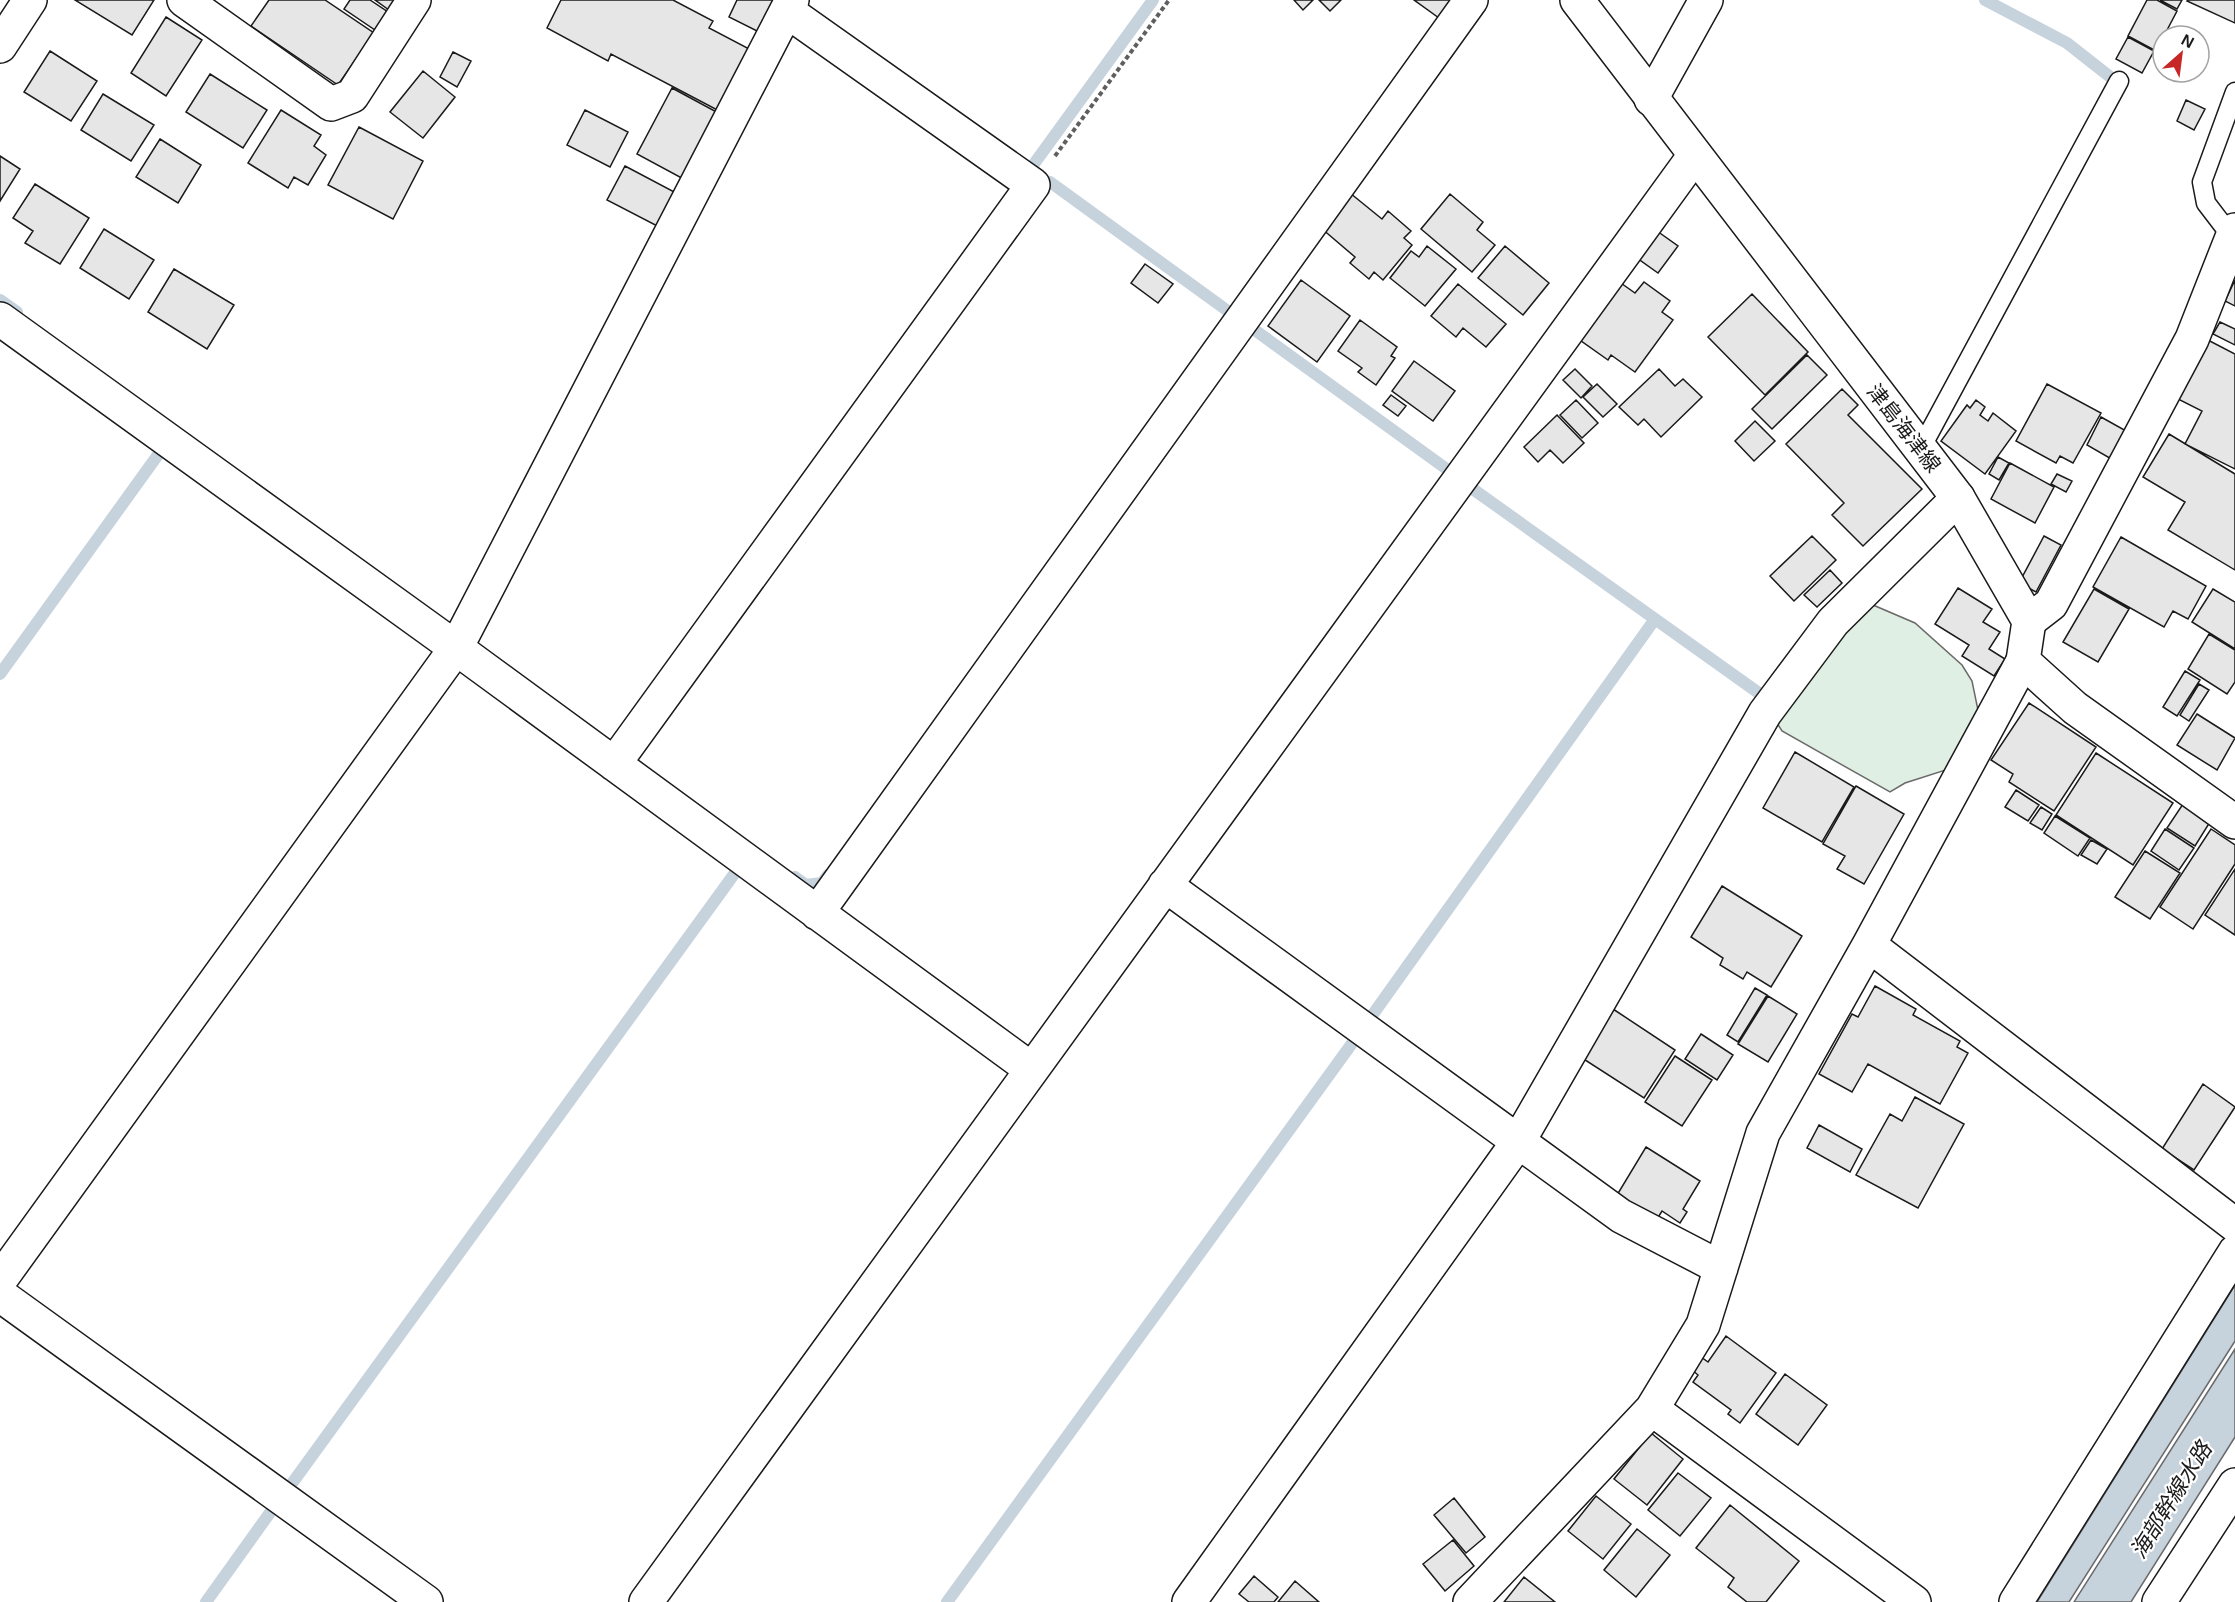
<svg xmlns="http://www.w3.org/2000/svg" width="2235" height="1602" font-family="Arial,'Noto Sans JP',sans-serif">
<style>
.green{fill:#e0efe3;stroke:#6a6a6a;stroke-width:1.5}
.water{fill:#c6d2dc;stroke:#6a6a6a;stroke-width:1.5}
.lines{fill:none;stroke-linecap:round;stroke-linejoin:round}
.stream{stroke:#c6d2dc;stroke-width:12}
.building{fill:#e6e6e6;stroke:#1a1a1a;stroke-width:1.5}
.lane-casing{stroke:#1a1a1a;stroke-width:21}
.street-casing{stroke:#1a1a1a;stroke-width:36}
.secondary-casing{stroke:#1a1a1a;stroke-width:36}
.path{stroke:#5f5f5f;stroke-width:4;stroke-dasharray:4.5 3;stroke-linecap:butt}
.lane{stroke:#fff;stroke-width:18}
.street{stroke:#fff;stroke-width:33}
.secondary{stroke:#fff;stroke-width:33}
.labels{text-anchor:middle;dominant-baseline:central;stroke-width:4.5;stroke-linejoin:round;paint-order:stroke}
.street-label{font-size:21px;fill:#1a1a1a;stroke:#fff}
.water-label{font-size:22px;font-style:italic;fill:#1a1a1a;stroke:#fff}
</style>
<rect width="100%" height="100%" fill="#fff"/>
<path class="green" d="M1866,602l49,21 47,42 10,16 7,34 -30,54 -44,14 -15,9 -108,-61 -10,-16z"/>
<path class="water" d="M2235,1285v56l-166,261h-32z
M2235,1349v88l-104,165h-57z"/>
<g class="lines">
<path class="stream" d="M1985,0l82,43 42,33
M1031,168l122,-168
M1050,182l182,132
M0,300l17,12
M1252,328l196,142
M1470,487l293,209
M0,674l160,-222
M795,877l11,8 16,-2 6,-8
M1366,1024l289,-405
M293,1482l447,-616
M206,1602l63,-88
M947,1602l406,-560"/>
</g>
<path class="building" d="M75,0h79l-22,35z
M269,0h56l49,33 -36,52 -87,-59z
M350,0h20l18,12 -13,18 -31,-21z
M375,0h21l-7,10z
M561,0h112l40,21 -4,7 46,24 -32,61 -112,-59 -3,7 -61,-33z
M737,0h41l-17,33 -32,-16z
M1294,0h19l-10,10z
M1319,0h22l-11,11z
M1414,0h38l-13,18z
M2147,0h10l20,11 -21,40 -28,-15z
M2160,0h22l-5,9z
M2188,0h47v23l-48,-22z
M166,17l36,23 -36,56 -35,-23z
M2128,37l26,14 -12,22 -26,-14z
M50,51l47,30 -26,40 -47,-29z
M453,52l18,9 -14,26 -17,-10z
M423,71l32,26 -32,41 -33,-26z
M210,74l57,36 -24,38 -57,-36z
M672,88l52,28 -35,66 -52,-28z
M103,94l51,31 -23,36 -50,-31z
M2186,100l19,9 -11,21 -17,-9z
M281,110l40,25 -7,11 12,9 -18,30 -14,-8 -6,11 -40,-25z
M585,110l43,22 -18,35 -43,-22z
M359,127l64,34 -30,58 -65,-34z
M160,139l41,26 -23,38 -42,-26z
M0,156l20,13 -20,32z
M625,166l55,29 -17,34 -56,-29z
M35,184l54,34 -29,46 -35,-21 8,-12 -20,-13z
M1350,193l32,26 6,-8 23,20 -7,7 8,7 -29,35 -9,-8 -5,7 -19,-16 5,-6 -34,-29z
M1450,194l33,28 -6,8 18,15 -23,27 -51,-43z
M104,229l50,31 -25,39 -49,-31z
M1657,231l21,15 -20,27 -21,-15z
M1427,246l29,23 -31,37 -35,-28 21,-27 8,6z
M1505,246l44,37 -26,32 -45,-37z
M1145,264l28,20 -15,19 -27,-20z
M174,269l60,36 -27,44 -59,-37z
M1301,280l49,36 -33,46 -49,-36z
M2235,280v26l-10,-5z
M1618,281l17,12 9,-11 26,19 -8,11 11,8 -38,52 -24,-17 -3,5 -31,-22z
M1458,284l48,40 -20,23 -23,-19 -7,9 -25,-21z
M1752,294l56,58 -43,43 -57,-58z
M1360,320l37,27 -6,9 4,2 -19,27 -18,-13 4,-4 -24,-17z
M2220,322l15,7v16l-22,-11z
M2204,338l31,16v115l-50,-25 17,-33 -28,-14z
M1807,355l20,20 -55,54 -20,-20z
M1414,361l41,30 -22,30 -41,-30z
M1575,369l17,17 -11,12 -18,-18z
M1659,369l16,17 8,-7 19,18 -41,40 -17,-18 -6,6 -19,-18z
M1597,384l20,20 -14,13 -20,-20z
M2047,384l54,29 -28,50 -13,-7 -4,7 -40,-22z
M1842,389l16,16 -10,10 74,74 -59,57 -31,-31 12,-12 -58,-59z
M1391,395l15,11 -8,10 -15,-11z
M1576,400l22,23 -16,15 -22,-23z
M1976,400l9,7 -5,8 8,6 5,-8 23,18 -31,43 -44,-33 26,-36 3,3z
M1557,415l27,28 -21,20 -13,-13 -12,12 -14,-15z
M2101,417l27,15 -15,28 -26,-15z
M1755,421l20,20 -21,20 -19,-20z
M2169,434l66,40v96l-67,-40 17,-28 -42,-25z
M1998,457l11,6 -10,17 -10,-6z
M2010,463l44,24 -19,36 -44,-24z
M2057,474l15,7 -6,11 -15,-8z
M1812,536l24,24 -42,41 -24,-25z
M2044,536l17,9 -25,47 -17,-9z
M2121,537l85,49 -18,33 -15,-8 -9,16 -71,-40z
M1830,570l12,13 -25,24 -13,-12z
M1958,588l34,21 -9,13 17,10 -11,17 16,10 -11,17 -32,-20 7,-11 -34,-21z
M2094,589l35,20 -31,53 -35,-20z
M2213,589l22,13v47l-43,-27z
M2209,634l26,16v32l-8,12 -39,-25z
M2185,671l15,9 -23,36 -14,-9z
M2199,684l10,6 -20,31 -9,-6z
M2029,703l67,44 -42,64 -45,-29 4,-8 -22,-14z
M2197,714l38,24 -18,32 -40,-25z
M1795,752l59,35 -32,55 -59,-34z
M2096,753l77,50 -40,62 -77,-50z
M1856,786l48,28 -40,70 -27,-15 8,-13 -22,-12z
M2016,790l23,15 -11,16 -23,-14z
M2183,804l27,18 -15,24 -28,-18z
M2041,807l11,7 -10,16 -12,-7z
M2055,816l35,22 -12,18 -34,-23z
M2165,829l29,19 -15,22 -28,-19z
M2211,829l24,16v19l-42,65 -33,-22z
M2091,840l16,9 -10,15 -16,-9z
M2145,851l35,22 -30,46 -35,-22z
M2235,869v66l-30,-20z
M1722,886l80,50 -31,51 -24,-15 -4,7 -23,-14 3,-7 -32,-21z
M1875,986l41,23 -3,6 47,26 -3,6 11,6 -28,51 -72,-40 -16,28 -33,-18 33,-60 6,3z
M1755,988l12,7 -29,47 -11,-7z
M1768,996l29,18 -29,48 -30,-18z
M1613,1009l62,41 -31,48 -62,-40z
M1701,1034l32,21 -16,25 -32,-21z
M1675,1056l37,24 -30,46 -37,-24z
M2203,1084l32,23 -41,63 -32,-21z
M1915,1097l49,27 -46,84 -62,-33 34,-61 12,7z
M1819,1125l43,24 -12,23 -43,-24z
M1646,1147l54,34 -17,28 4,3 -7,11 -18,-12 -8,13 -40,-24z
M1726,1336l50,37 -36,50 -12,-9 3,-4 -38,-28 5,-7 -7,-6 10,-12 7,5z
M1785,1374l42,31 -29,40 -42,-31z
M1651,1433l32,26 -36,46 -33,-26z
M1678,1473l33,25 -31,38 -32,-26z
M1596,1496l35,28 -28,35 -35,-28z
M1454,1498l31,39 -19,16 -32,-38z
M1730,1505l69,56 -33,41h-19l-19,-15 6,-9 -38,-30z
M1637,1529l33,26 -34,42 -32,-27z
M1453,1540l21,26 -29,25 -22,-27z
M1254,1576l24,21 -4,5h-25l-10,-8z
M1524,1577l31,25h-51z
M1295,1581l24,21h-41z"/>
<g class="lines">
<g class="lane-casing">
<path id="lane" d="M2232,237l-26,-34 -4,-21 33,-90
M1920,450l199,-369"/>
</g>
<g class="street-casing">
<path id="street" d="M184,0l147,104 21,-8 62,-96
M0,46l30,-46
M1651,99l55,-99
M0,319l456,329 575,421
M2029,621l22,-17 141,-265 43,-109
M614,764l419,-579 -246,-174
M1165,885l456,331 100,52
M817,913l654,-913
M1869,945l366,280
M0,1280l456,-632 336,-648
M0,1295l426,307
M1652,1409l262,193
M646,1602l1049,-1447
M1189,1602l329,-460 247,-429 68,-91 125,-124
M1470,1602l182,-193 51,-84 60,-192 106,-188 154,-284
M2016,1602l219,-350
M2159,1602l76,-117"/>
</g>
<g class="secondary-casing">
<path id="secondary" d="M1577,0l381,498 71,123 -6,40 52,47 160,114"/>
</g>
<path class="path" d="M1055,156l114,-156"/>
<use href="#lane" class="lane"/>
<use href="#street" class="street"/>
<use href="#secondary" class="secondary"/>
</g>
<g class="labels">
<g class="street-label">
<text transform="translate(1904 428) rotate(52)">津島海津線</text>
</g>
<g class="water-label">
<text transform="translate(2171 1500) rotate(-58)">海部幹線水路</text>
</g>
</g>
<g transform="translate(2181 54) rotate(28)"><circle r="28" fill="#ffffff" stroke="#a3a3a3" stroke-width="1.5"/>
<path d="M0-4.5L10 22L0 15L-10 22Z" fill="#c62828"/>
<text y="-9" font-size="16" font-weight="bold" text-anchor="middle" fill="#1a1a1a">N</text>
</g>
</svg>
